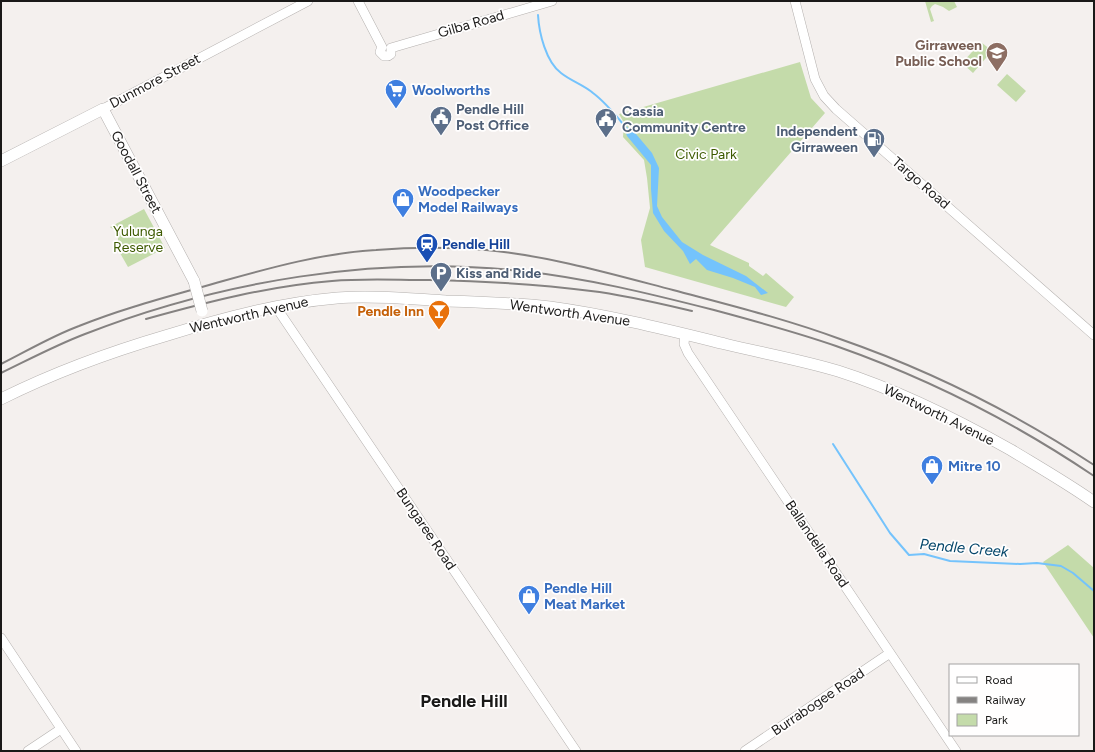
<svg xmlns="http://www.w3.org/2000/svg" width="1095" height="752" font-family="Figtree,sans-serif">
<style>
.green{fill:#c4dbaa}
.water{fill:#74c3fc}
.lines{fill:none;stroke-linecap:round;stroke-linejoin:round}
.stream{stroke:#74c3fc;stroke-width:2}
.minor-casing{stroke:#b4b0ae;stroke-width:10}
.major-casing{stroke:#b4b0ae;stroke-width:12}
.minor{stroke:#fff;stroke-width:9}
.major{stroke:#fff;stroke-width:11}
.rail{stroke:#858281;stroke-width:2}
.major-bridge-casing{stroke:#b4b0ae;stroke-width:12;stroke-linecap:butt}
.major-bridge{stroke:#fff;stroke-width:11}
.labels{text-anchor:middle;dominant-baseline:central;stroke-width:3.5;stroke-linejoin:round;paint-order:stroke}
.street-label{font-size:14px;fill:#1a1918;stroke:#fffefe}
.education-label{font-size:14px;font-weight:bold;fill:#785e54;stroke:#fffefe;text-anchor:end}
.shop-label{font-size:14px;font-weight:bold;fill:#366cbe;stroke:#fffefe;text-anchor:start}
.service-label{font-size:14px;font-weight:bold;fill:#4e5e75;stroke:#fffefe;text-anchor:start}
.park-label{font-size:14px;fill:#3d5a00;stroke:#fffefe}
.transit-label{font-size:14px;font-weight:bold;fill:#164399;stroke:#fffefe;text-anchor:start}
.food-label{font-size:14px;font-weight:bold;fill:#c56008;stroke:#fffefe;text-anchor:end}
.water-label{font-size:15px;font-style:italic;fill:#034569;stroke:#fffefe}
.district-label{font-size:18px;font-weight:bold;fill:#1a1918;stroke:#fffefe}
</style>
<rect width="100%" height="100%" fill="#f4f0ee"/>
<path class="green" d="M925,1h29l3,6 -8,4 -6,-4 -8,-3 -3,2 -2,3 4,12 -3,1z
M981,42l11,9 -19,22 -11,-10z
M800,62l11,36 14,15 -115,132 39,18v3l14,10 3,-3 28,24 -8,10 -141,-40 -4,-27 9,-32 -3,-30 -3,-18 -21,-23 1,-14 -5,-9z
M1007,74l19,17 -10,11 -19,-17z
M144,209l21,39 -37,19 -12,-21 2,-4v-9l-8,-6z
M1068,545l26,23v70l-51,-76z"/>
<path class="water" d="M623,124l13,10 16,19 7,15 -2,38 5,11 20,25 21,13 43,21 22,17 -7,2 -6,-8 -22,-9 -26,-8 -11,-11 -6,5 -7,-13 -19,-20 -11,-18 -2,-24v-24l-24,-29z"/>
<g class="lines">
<path class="stream" d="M538,15c1,18 8,47 23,58 10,8 23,12 32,20 12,9 21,20 30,31
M833,444l57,89 19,22 15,-1 26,7 70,3 17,-1 24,3 12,7 21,18"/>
<g class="minor-casing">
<path id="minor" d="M358,1l24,46
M795,1l20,78 9,17 12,13 258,226
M382,47l-2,5 4,4h4l3,-2v-6
M391,48l161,-47
M103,109l205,-108
M276,307l300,444
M685,334l-1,10 4,9 268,398
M1,638l75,113
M28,751l33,-22
M745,751l145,-98"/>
</g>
<g class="major-casing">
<path id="major" d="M1,161l102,-52 91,172
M1,399c54,-27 109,-47 167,-64 55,-17 111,-32 169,-37 35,-3 74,1 109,3 35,1 70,2 104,6 59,8 118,23 175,37 37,9 77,16 113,27 60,19 118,48 173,79 28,17 56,33 83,52"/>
</g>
<use href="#minor" class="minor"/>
<use href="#major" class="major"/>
<path class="rail" d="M146,319c61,-17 123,-33 186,-38 32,-3 64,-1 97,-1 54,1 108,4 162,11 34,4 67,12 101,20
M1,364c26,-13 51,-28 78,-38 47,-19 96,-31 144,-45 50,-14 101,-28 153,-31 37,-3 74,-3 110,0 64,6 126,24 187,40 56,15 113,29 167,49 89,31 175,74 254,126
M1,373c27,-13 55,-28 84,-39 135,-53 292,-79 436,-63 66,7 130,23 193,39 41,11 82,22 122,36 91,32 178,76 258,130"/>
<g class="major-bridge-casing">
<path id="major-bridge" d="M194,281l8,30"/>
</g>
<use href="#major-bridge" class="major-bridge"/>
</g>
<defs>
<g id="school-pin" transform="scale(1.15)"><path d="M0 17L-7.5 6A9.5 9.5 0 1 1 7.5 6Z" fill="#8d6e63" stroke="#fffefe"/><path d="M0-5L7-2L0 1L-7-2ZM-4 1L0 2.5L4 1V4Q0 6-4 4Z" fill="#fff"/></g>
<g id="supermarket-pin" transform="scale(1.15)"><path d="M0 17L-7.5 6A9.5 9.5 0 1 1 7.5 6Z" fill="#3f7fe0" stroke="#fffefe"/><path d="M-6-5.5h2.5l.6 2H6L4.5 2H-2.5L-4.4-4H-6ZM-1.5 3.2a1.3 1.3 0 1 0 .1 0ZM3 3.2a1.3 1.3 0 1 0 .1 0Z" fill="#fff"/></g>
<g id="civic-pin" transform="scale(1.15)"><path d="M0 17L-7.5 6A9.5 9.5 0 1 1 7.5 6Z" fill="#5c6f8a" stroke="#fffefe"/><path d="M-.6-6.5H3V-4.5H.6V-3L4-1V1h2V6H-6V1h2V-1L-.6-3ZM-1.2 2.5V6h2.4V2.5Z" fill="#fff"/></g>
<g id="fuel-pin" transform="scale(1.15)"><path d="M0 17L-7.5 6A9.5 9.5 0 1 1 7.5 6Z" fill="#5c6f8a" stroke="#fffefe"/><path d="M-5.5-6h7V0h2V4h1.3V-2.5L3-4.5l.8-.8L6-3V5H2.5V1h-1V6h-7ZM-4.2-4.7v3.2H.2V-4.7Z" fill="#fff"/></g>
<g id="shop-pin" transform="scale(1.15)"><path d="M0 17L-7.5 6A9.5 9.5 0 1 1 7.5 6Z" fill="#3f7fe0" stroke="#fffefe"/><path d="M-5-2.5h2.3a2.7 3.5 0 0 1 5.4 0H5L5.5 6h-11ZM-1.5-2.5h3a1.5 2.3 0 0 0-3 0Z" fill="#fff"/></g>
<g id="station-pin" transform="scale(1.15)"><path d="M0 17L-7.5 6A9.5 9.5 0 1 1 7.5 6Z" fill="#1a4fb4" stroke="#fffefe"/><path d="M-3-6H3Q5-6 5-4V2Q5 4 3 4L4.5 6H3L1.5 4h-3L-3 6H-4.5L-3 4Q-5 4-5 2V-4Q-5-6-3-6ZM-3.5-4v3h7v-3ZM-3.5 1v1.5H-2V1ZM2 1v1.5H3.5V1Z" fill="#fff"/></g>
<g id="parking-pin" transform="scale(1.15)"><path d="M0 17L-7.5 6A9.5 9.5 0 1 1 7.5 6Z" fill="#5c6f8a" stroke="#fffefe"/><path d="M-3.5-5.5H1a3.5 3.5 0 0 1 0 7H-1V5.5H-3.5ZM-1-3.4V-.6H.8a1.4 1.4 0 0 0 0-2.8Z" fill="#fff"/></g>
<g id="bar-pin" transform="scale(1.15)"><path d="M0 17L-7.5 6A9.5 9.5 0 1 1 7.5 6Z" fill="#e8710a" stroke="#fffefe"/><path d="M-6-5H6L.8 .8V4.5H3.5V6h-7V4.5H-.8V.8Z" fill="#fff"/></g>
</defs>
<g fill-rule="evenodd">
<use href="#school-pin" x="997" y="53"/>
<use href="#supermarket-pin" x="396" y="90"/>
<use href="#civic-pin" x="441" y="117"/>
<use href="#civic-pin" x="606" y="119"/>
<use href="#fuel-pin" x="874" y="139"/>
<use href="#shop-pin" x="403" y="199"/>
<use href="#station-pin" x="427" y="244"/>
<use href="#parking-pin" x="441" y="273"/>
<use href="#bar-pin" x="439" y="311"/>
<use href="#shop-pin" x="932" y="466"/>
<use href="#shop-pin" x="529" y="596"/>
</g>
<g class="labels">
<g class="street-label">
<text transform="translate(471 24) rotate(-16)">Gilba Road</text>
<text transform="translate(155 81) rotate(-28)">Dunmore Street</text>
<text transform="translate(136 172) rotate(62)">Goodall Street</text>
<text transform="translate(921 183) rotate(41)">Targo Road</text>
<text transform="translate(570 313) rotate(8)">Wentworth Avenue</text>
<text transform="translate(249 315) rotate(-13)">Wentworth Avenue</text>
<text transform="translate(939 415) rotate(26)">Wentworth Avenue</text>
<text transform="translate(426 529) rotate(56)">Bungaree Road</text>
<text transform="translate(817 544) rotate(56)">Ballandella Road</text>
<text transform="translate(818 702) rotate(-34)">Burrabogee Road</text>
</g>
<g class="education-label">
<text x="982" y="45">Girraween<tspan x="982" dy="16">Public School</tspan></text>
</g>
<g class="shop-label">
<text x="412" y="90">Woolworths</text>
<text x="418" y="191">Woodpecker<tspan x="418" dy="16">Model Railways</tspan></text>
<text x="948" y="466">Mitre 10</text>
<text x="544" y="588">Pendle Hill<tspan x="544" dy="16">Meat Market</tspan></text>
</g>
<g class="service-label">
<text x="456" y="109">Pendle Hill<tspan x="456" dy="16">Post Office</tspan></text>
<text x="622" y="111">Cassia<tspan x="622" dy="16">Community Centre</tspan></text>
<text x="858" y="131" text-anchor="end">Independent<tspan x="858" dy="16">Girraween</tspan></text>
<text x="456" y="273">Kiss and Ride</text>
</g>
<g class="park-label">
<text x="706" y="154">Civic Park</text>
<text x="138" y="231">Yulunga<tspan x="138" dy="16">Reserve</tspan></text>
</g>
<g class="transit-label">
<text x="442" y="244">Pendle Hill</text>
</g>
<g class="food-label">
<text x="424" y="311">Pendle Inn</text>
</g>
<g class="water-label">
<text transform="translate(964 548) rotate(5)">Pendle Creek</text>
</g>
<g class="district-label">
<text x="464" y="701">Pendle Hill</text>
</g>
</g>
<rect width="1095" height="752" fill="none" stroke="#1a1918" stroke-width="4"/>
<rect x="949" y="664" width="130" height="72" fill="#fffefe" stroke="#a3a2a2"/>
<rect x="957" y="677" width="20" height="6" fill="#ffffff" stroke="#a3a2a2"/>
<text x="985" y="684" font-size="12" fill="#1a1918">Road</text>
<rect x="957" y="697" width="20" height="6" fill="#858281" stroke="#a3a2a2"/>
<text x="985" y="704" font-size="12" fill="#1a1918">Railway</text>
<rect x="957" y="714" width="20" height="12" fill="#c4dbaa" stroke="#a3a2a2"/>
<text x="985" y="724" font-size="12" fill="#1a1918">Park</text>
</svg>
